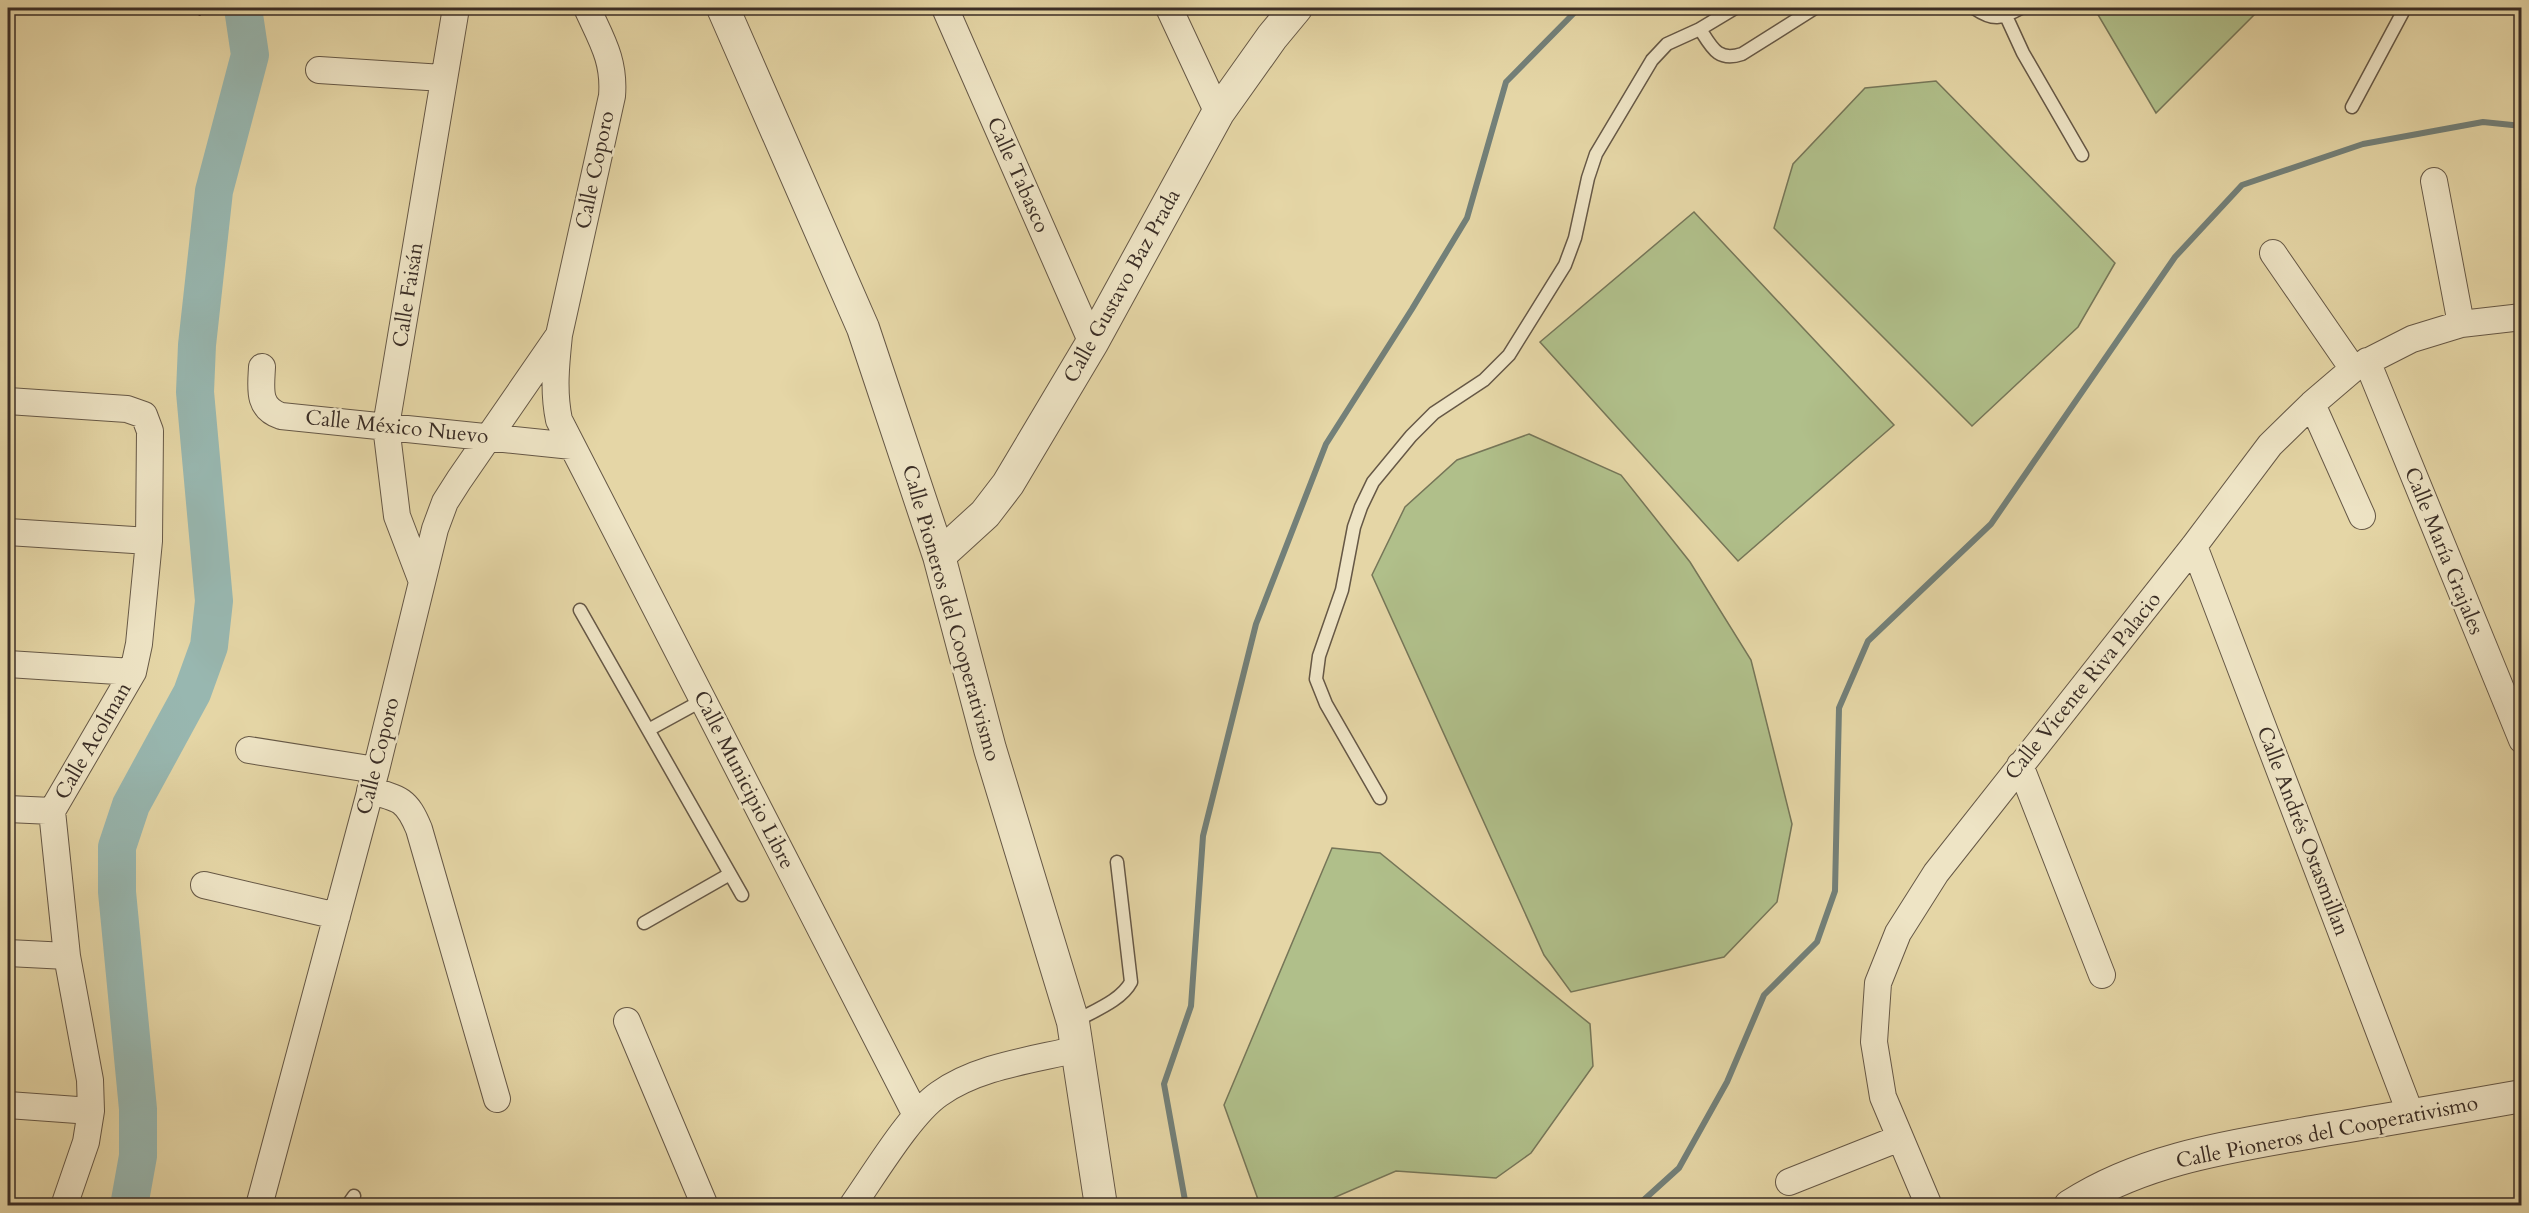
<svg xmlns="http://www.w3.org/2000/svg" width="2529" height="1213" font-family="Cardo,serif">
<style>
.green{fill:#b0bf8a;stroke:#767658;stroke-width:1.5}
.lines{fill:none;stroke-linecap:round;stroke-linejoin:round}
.stream{stroke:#738079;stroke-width:6}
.river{stroke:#98b7b0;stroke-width:38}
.service-casing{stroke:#665846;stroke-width:15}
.minor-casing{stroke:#665846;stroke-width:28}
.tertiary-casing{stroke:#665846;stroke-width:34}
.path{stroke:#3b2e26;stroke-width:4;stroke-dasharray:1.5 3;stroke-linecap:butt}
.service{stroke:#eee4c5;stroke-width:12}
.minor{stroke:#eee4c5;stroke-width:26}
.tertiary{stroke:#eee4c5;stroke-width:32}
.labels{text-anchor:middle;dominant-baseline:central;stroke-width:5;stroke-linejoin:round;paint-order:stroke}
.street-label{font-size:21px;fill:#3b2e26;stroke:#eee4c5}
</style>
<rect width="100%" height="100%" fill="#e5d6a6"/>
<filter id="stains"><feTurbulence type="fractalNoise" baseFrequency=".00333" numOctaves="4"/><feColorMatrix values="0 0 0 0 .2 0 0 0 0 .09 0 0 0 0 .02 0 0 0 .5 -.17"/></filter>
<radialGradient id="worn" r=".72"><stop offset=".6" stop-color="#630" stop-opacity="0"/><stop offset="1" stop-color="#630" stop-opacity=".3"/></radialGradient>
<path class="green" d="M2094,8h167l-105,105z
M1936,81l179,182 -37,64 -106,99 -198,-198 19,-64 72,-76z
M1694,212l200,213 -156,136 -198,-219z
M1529,434l92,41 69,87 61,98 41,164 -15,78 -53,55 -153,35 -27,-37 -172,-380 33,-68 52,-47z
M1332,848l48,5 210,171 3,42 -62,87 -35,25 -100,-7 -79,34h-57l-36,-100z"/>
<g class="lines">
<path class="stream" d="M1186,1206l-22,-122 27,-78 12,-170 53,-212 70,-180 86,-135 55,-91 39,-136 73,-74
M1637,1206l42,-38 48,-86 37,-87 53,-53 18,-51 4,-183 29,-67 123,-117 184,-267 67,-72 121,-41 120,-22 39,4"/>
<path class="river" d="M129,1206l9,-50v-47l-21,-217v-45l14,-42 61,-112 17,-47 5,-45 -19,-209 2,-47 17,-154 36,-136 -7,-47"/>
<g class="service-casing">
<path id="service" d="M1735,8l-35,21c12,19 18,33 42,25l73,-46
M1974,8c19,13 27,11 47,0
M2006,16l17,37 59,102
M2352,107l53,-99
M580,610l162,285
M650,729l53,-29
M1380,798l-54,-94 -10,-25 3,-23 23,-66 12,-63 7,-20 12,-25 38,-46 23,-23 50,-33 25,-25 56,-90 10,-27 13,-60 8,-24 56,-94 15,-16 33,-15
M644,923l86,-49
M1074,1022c19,-11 47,-21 57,-40l-14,-120
M347,1206l7,-10"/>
</g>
<g class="minor-casing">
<path id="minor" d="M587,8c14,31 28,52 25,88l-53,239c-3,29 -6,56 0,85l357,695
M945,8l147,335
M1169,8l49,105
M319,70l124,8
M2434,181l27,143
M2273,253l80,116
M2367,361l155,379
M262,367c-1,21 -5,41 19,49l291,30
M8,401l119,8 17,6 6,16 -1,110 -10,103 -6,28 -81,139 15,145 23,124 1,31 -5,31 -22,64
M2312,404l50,112
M8,532l141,9
M2194,546l217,569
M421,579l-24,-63 -11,-90 70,-418
M8,664l125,8
M249,750l127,20
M2020,765l82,210
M370,791c30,7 37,9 49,38l78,270
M8,809l44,2
M204,885l133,31
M8,953l59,3
M627,1021l78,185
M8,1105l83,6
M1789,1182l111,-44
M259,1206l117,-436 59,-241 10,-27 14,-22 98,-142
M852,1206c22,-31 58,-92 87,-112 39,-28 94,-34 139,-45
M1929,1206l-46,-109 -9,-55 4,-59 20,-50 38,-60 258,-327 76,-101 42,-41 41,-35 59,-30 49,-15 61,-7"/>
</g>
<g class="tertiary-casing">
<path id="tertiary" d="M723,8l140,320 76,228 51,193 83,273 28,184
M939,556l46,-42 23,-30 84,-141 126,-230 54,-76 24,-29
M2070,1206c74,-48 163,-60 248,-75 68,-11 136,-23 204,-35"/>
</g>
<path class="path" d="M177,8l23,6 18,-6"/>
<use href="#service" class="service"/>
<use href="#minor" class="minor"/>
<use href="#tertiary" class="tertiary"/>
</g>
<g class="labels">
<g class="street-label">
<text transform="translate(595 170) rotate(-78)">Calle Coporo</text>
<text transform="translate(1018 175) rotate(66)">Calle Tabasco</text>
<text transform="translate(1122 286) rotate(-61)">Calle Gustavo Baz Prada</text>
<text transform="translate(408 295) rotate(-81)">Calle Faisán</text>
<text transform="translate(397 427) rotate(6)">Calle México Nuevo</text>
<text transform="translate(2444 551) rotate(68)">Calle María Grajales</text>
<text transform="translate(951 613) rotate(74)">Calle Pioneros del Cooperativismo</text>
<text transform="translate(2083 686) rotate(-51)">Calle Vicente Riva Palacio</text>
<text transform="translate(93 741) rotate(-60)">Calle Acolman</text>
<text transform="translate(378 756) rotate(-76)">Calle Coporo</text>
<text transform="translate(744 780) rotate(63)">Calle Municipio Libre</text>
<text transform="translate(2303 831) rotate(69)">Calle Andrés Ostasmillan</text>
<text transform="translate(2327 1132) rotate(-11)">Calle Pioneros del Cooperativismo</text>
</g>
</g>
<rect width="2529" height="1213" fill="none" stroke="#e5d6a6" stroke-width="30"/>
<rect x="9" y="9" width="2511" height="1195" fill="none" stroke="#3b2e26" stroke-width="3"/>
<rect x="15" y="15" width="2499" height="1183" fill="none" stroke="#3b2e26" stroke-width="1.5"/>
<rect width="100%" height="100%" filter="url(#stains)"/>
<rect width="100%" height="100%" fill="url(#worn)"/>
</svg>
